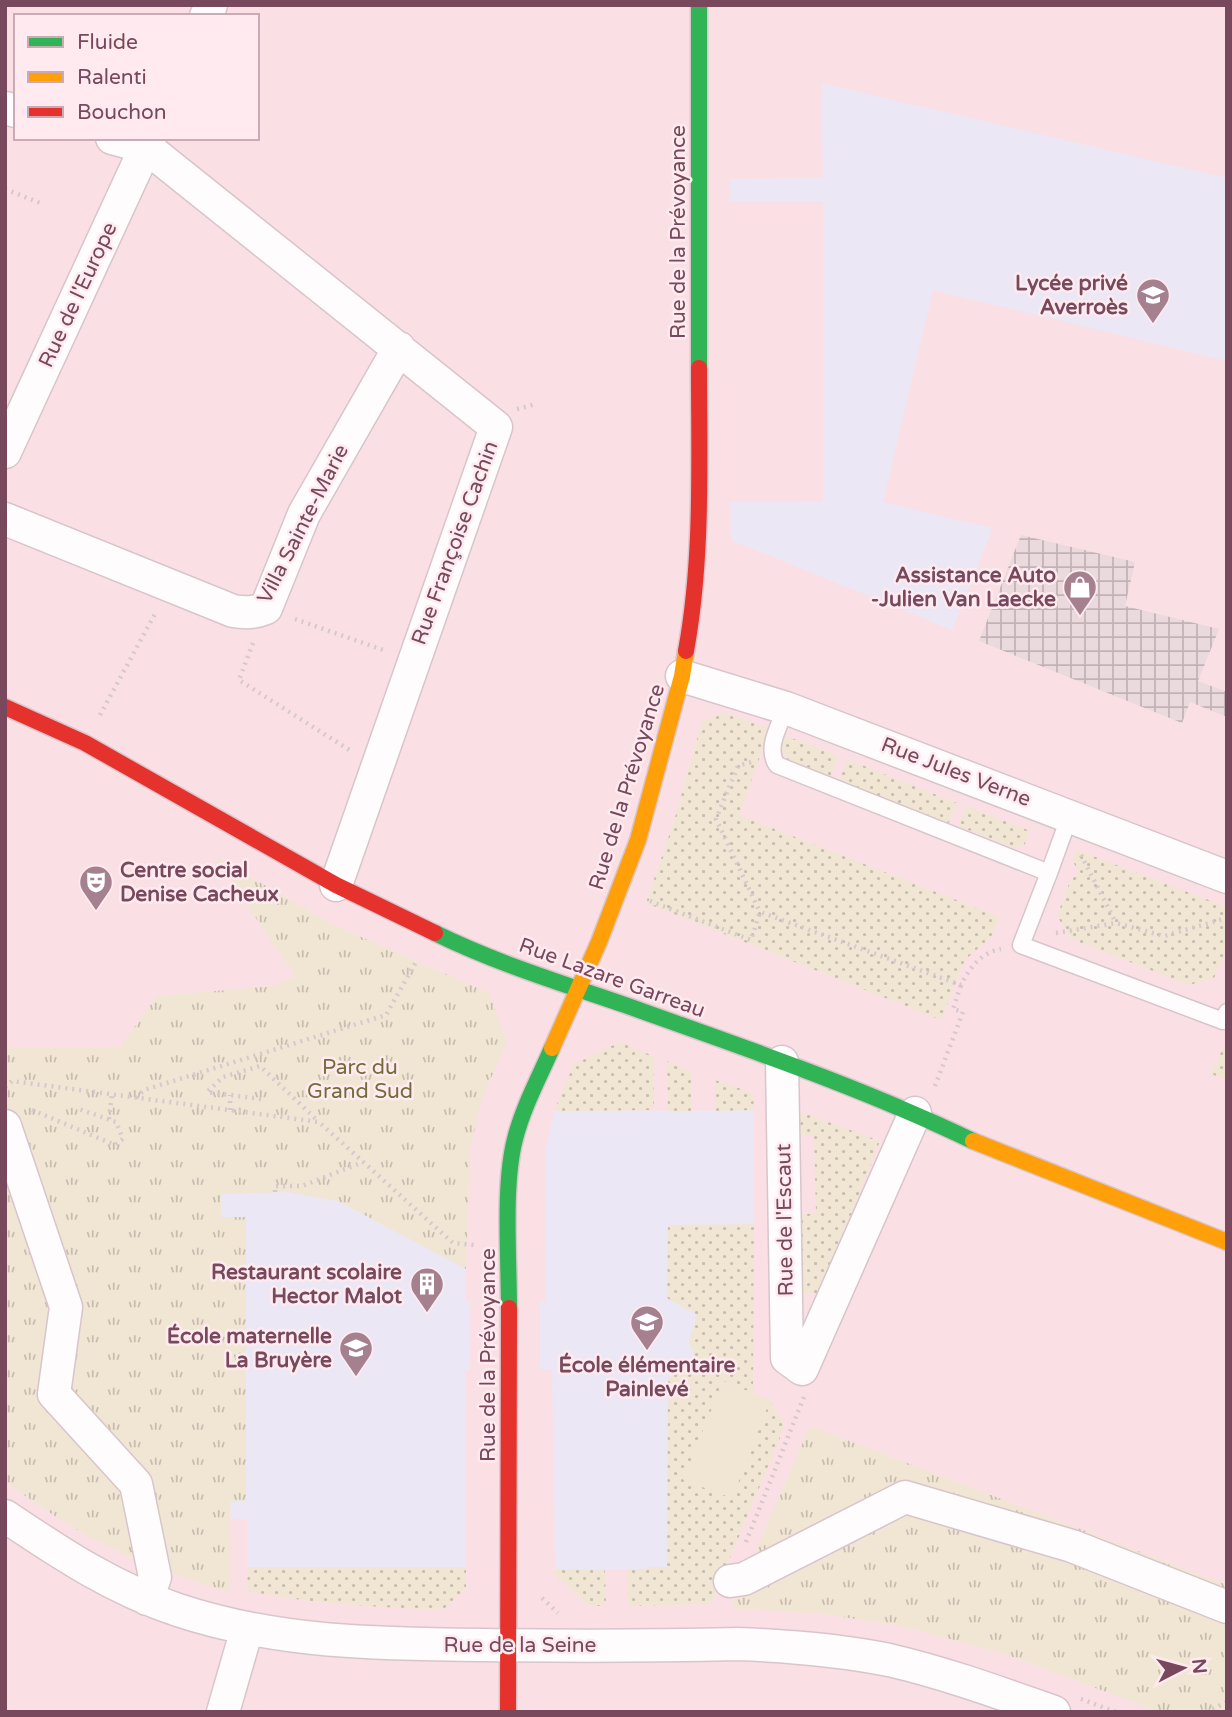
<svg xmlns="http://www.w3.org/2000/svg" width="1232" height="1717" font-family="'Varela Round',sans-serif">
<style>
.residential{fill:#fae0e5;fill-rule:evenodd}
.industrial{fill:url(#industrial-grid)}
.education{fill:#ebe7f4}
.grass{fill:url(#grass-dots)}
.park{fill:url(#park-tufts)}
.pitch{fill:#f1e6d4}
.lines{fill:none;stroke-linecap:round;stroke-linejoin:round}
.lane-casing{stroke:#d8c5cb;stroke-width:19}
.street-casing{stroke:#d8c5cb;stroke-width:35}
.fast-casing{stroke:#d9c6cc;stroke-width:19}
.slow-casing{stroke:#d9c6cc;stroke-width:19}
.jam-casing{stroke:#d9c6cc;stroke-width:19}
.path{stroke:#d6c8cd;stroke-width:4.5;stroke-dasharray:2 5;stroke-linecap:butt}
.lane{stroke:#fefcfc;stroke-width:16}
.street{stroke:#fefcfc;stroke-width:32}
.fast{stroke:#30b455;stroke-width:16}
.slow{stroke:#ff9f0a;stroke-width:16}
.jam{stroke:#e5322d;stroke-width:16}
.labels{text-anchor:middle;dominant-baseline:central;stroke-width:5;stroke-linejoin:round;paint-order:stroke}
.street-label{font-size:21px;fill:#78485d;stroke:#ffebef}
.poi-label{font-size:21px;font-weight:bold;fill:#78485d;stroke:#ffebef;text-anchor:end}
.park-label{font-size:21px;fill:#726d3a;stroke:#ffebef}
</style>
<defs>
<pattern id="industrial-grid" width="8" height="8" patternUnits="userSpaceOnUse" patternTransform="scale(1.75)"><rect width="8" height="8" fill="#ead9dd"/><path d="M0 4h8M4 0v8" fill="none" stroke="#c2b2b6"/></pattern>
<pattern id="grass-dots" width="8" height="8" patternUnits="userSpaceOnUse" patternTransform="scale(1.75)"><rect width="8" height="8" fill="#f1e6d4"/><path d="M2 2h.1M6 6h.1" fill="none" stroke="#c8bcaf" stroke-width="1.8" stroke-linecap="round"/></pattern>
<pattern id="park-tufts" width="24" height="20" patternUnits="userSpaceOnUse" patternTransform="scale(1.75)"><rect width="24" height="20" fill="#f1e6d4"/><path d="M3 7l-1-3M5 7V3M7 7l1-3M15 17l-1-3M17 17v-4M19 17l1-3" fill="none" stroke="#c8bcaf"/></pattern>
</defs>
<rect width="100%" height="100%" fill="#f8eaec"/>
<path class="residential" d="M5,5h1222v1707h-1222zM16,16h241v122h-241z"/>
<path class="industrial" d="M1021,535l114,27 -10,44 94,23 -21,52 29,11v25l-37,-15 -8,21 -203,-82z"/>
<path class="education" d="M821,83l406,95v183l-294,-71 -50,212 110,26 -41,102 -221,-90 -1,-38 93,-1v-300l-93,1v-23l93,-1z
M754,1110l-1,284 -30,-13 -56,123v63h-21l-1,3 -90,-1 -3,-199 -12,-1v-67h5v-150l9,-41z
M288,1192l50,9 128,68v33h4v68l-5,1 1,196h-219v-47l-16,-1 -1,-18h16l-25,-284v-24z"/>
<path class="grass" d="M724,712l46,17 -31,86 261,102 -9,20 -26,23 -24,60 -295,-117 28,-82 28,-99z
M786,736l53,20 -9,21 -42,-17 -7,-11z
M847,759l110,44 -8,20 -110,-43z
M966,806l64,25 -6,15 -10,2 -56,-22z
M1077,850l150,57v42l-13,29 -25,7 -118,-46 -14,-23 13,-35 9,-9c-6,-9 -8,-13 -2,-22z
M620,1042l33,14 1,54 -100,1 20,-47z
M1225,1044h2v36l-16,-6z
M667,1061l24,10v40h-23z
M715,1080l38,13 1,17 -38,1z
M793,1109l87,32 -56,142 -7,10 -7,1 -10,-2 -2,-77 18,-2 -2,-77h-20z
M754,1224l-1,170 -30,-13 9,117 38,-98 15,26 -74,178 -83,2v-36l39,-3 1,-189 29,-13 -8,-24 8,-26 -30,-17 1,-73z
M247,1567h219v21l-23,22c-66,-3 -131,-6 -195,-19z
M555,1569l50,1 1,36h-17l-35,-32z"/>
<path class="park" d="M214,856l122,70 153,67 18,49 -25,56 -12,51 -4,120 -128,-68 -50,-9 -67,2v23h25v284l-16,1v90c-47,-13 -94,-30 -137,-53 -31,-17 -59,-37 -88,-57v-435h115l37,-51 116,-10 22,-10z
M810,1426l417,159v127h-67l-161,-60 -103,-27 -74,-11 -91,-6z"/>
<path class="pitch" d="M723,1381l47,19 -38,98 -49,-18z"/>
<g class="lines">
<g class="lane-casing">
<path id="lane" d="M786,708c-6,17 -21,40 -9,57l272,108 21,-58
M1049,873l-28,72 202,76 4,-9"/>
</g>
<g class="street-casing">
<path id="street" d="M206,16l5,-11
M5,108l11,3
M112,138l34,9 350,280 -160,458
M5,452l145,-314
M5,519l228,92c12,2 21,2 33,-3l38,-94 95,-166
M682,676l104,32 441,169
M782,1062l5,296 15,11 113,-256
M5,1126l61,181 -12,87 82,90 19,93 -8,22
M5,1516c55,37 109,73 173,94 99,33 201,34 305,35 85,1 170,1 255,-1 51,2 101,6 151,16 56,13 111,33 165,52
M730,1581l14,-2 161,-82 167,49 155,61
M223,1712l24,-83"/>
</g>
<g class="fast-casing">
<path id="fast" d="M699,5v363
M435,933c61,30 126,50 190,72 117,42 236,82 348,136
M509,1308c0,-50 -6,-123 6,-169 8,-32 24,-61 37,-91"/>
</g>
<g class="slow-casing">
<path id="slow" d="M552,1048l47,-106 39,-102 44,-164 4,-25
M973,1141l254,101"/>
</g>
<g class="jam-casing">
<path id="jam" d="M686,651c17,-93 13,-189 13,-283
M5,707l80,36 251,142 99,48
M508,1712l1,-404"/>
</g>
<path class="path" d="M5,189l35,14
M517,409l19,-5
M295,619l91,32
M253,643l-14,37 112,71
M100,715l56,-103
M751,762l-13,4 -22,53 44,93
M1081,855l35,68
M650,901l101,39 9,-28 201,73c8,-17 21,-33 40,-36
M1056,933l60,-10 48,13 63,-18
M935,1086l28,-74 -10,-3 8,-24
M5,1087l7,-6 307,41 134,121 22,2
M136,1098l8,-8 242,-75 31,-55
M261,1099l-54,-7 16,-15 37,-11 58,55
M32,1110l83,35 8,-6 -7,-17 -37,-13
M230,1110v-15
M109,1119l3,-24
M275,1192v-6h27l61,-24
M746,1542l58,-145
M542,1598l16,15
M1081,1699l35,13
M1206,1712l21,-10"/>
<use href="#lane" class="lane"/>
<use href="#street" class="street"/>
<use href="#fast" class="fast"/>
<use href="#slow" class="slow"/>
<use href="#jam" class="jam"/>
</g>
<defs>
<g id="school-pin" transform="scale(1.75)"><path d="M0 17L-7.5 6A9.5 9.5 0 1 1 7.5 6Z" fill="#a5818f" stroke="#ffebef"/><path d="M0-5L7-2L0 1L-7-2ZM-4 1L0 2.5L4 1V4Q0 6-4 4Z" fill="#fff"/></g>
<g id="shop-pin" transform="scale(1.75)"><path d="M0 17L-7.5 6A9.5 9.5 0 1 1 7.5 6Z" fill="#a5818f" stroke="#ffebef"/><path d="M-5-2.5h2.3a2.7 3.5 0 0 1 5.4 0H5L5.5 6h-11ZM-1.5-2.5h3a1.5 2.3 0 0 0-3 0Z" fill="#fff"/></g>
<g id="theatre-pin" transform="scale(1.75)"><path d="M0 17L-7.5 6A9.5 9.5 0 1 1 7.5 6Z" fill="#a5818f" stroke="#ffebef"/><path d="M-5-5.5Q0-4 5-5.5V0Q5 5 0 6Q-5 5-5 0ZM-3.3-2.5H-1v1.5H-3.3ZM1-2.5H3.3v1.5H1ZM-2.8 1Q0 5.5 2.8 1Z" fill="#fff"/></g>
<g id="building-pin" transform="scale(1.75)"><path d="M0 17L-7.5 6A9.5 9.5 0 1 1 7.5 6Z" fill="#a5818f" stroke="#ffebef"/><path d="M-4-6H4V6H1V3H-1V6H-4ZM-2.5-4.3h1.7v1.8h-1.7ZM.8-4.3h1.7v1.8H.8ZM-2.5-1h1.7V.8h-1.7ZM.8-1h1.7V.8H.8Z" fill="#fff"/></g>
</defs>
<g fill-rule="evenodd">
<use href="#school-pin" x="1153" y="295"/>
<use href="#shop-pin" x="1080" y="587"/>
<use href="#theatre-pin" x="96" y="882"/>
<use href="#building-pin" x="427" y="1284"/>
<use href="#school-pin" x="647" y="1322"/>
<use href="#school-pin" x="356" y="1348"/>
</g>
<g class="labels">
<g class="street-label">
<text transform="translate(678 232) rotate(-90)">Rue de la Prévoyance</text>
<text transform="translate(78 295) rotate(-65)">Rue de l'Europe</text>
<text transform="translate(303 524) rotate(-63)">Villa Sainte-Marie</text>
<text transform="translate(455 543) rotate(-70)">Rue Françoise Cachin</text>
<text transform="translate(956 772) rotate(21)">Rue Jules Verne</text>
<text transform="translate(627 787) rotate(-73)">Rue de la Prévoyance</text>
<text transform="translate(612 978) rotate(20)">Rue Lazare Garreau</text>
<text transform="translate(785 1220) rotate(-91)">Rue de l'Escaut</text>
<text transform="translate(488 1355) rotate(-90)">Rue de la Prévoyance</text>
<text x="520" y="1645">Rue de la Seine</text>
</g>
<g class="poi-label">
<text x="1128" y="283">Lycée privé<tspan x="1128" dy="24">Averroès</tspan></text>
<text x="1056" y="575">Assistance Auto<tspan x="1056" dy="24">-Julien Van Laecke</tspan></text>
<text x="120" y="870" text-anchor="start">Centre social<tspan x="120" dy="24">Denise Cacheux</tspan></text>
<text x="402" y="1272">Restaurant scolaire<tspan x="402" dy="24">Hector Malot</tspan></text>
<text x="332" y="1336">École maternelle<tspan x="332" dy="24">La Bruyère</tspan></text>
<text x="647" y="1365" text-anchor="middle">École élémentaire<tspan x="647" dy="24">Painlevé</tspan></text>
</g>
<g class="park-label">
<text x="360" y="1067">Parc du<tspan x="360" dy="24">Grand Sud</tspan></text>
</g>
</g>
<rect width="1232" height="1717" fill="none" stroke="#78485d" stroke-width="14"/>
<rect x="14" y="14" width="245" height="126" fill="#ffebef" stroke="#c9aab5" stroke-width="2"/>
<rect x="28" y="37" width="35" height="10" fill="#30b455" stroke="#c9aab5" stroke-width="2"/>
<text x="77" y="49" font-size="21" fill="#78485d">Fluide</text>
<rect x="28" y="72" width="35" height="10" fill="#ff9f0a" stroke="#c9aab5" stroke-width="2"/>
<text x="77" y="84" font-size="21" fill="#78485d">Ralenti</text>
<rect x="28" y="107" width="35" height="10" fill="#e5322d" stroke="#c9aab5" stroke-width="2"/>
<text x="77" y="119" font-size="21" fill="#78485d">Bouchon</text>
<g transform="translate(1183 1668) rotate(84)" stroke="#ffebef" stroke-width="5" paint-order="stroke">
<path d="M0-5L12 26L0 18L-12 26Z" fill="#78485d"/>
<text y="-10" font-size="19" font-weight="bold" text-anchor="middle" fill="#78485d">N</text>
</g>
</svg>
